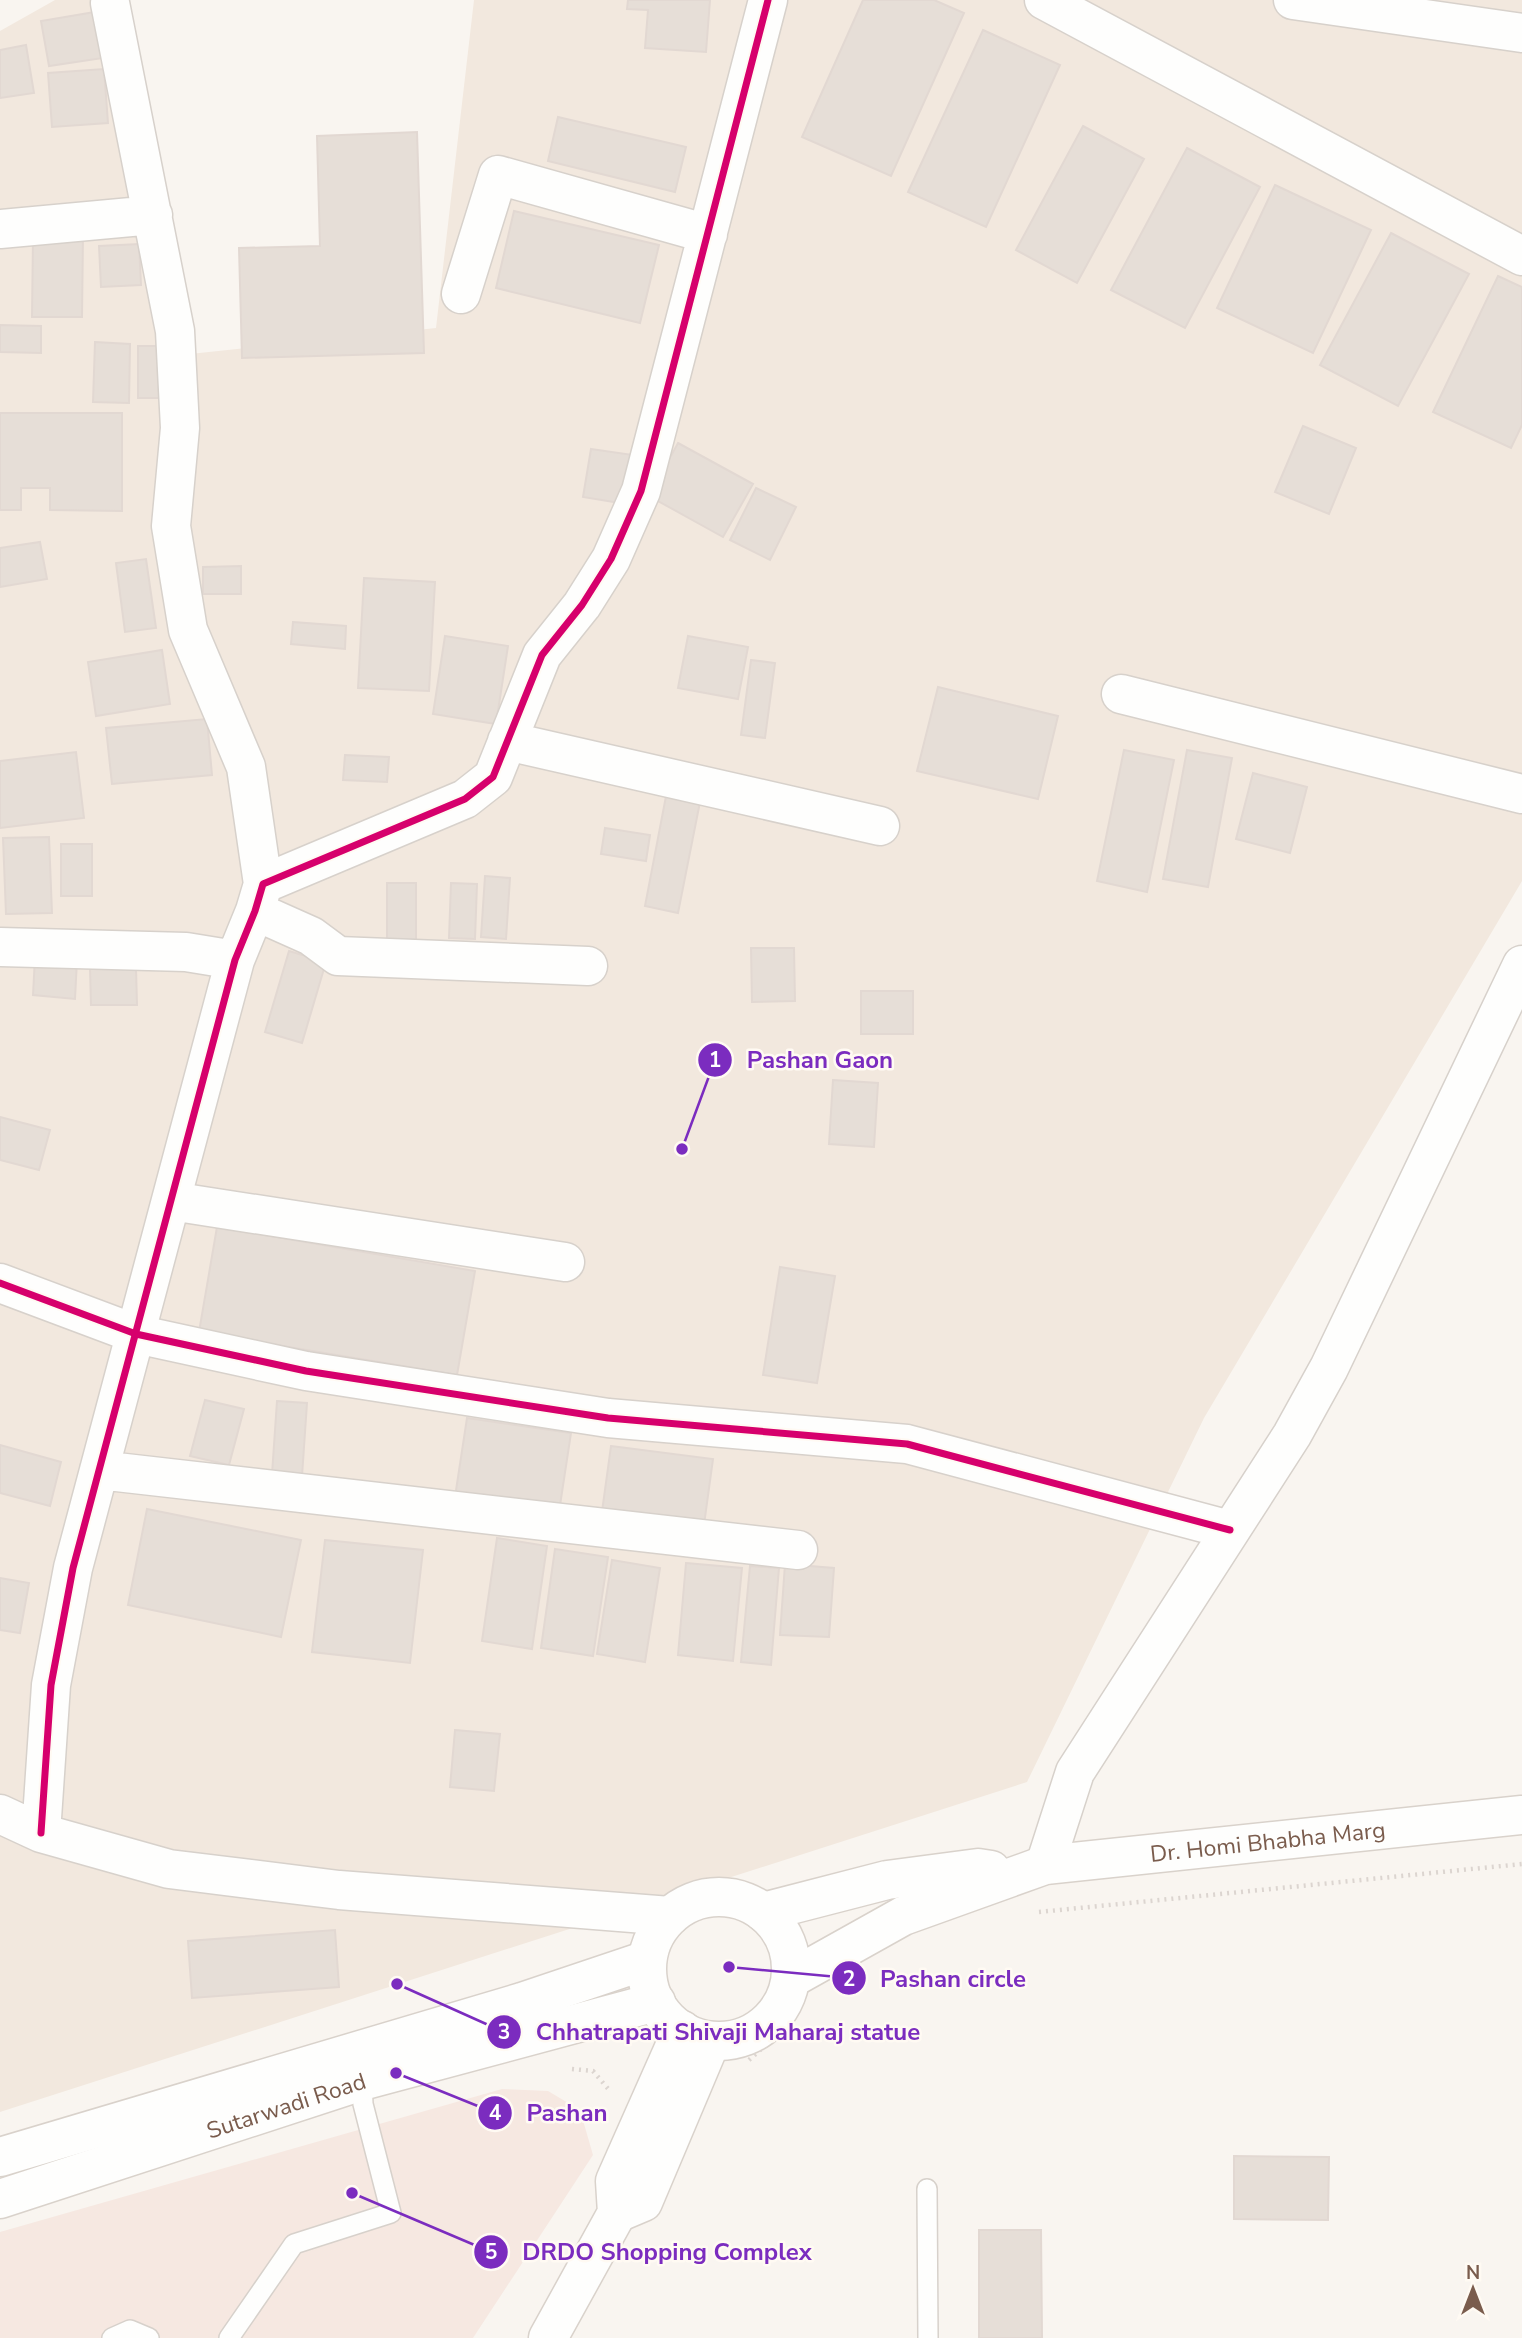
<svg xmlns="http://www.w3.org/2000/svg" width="1522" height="2338" font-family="'Nunito Sans',sans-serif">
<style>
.residential{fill:#f2e8de}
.commercial{fill:#f6e8e1}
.building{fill:#e6ded7;stroke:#e2d8d2;stroke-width:2}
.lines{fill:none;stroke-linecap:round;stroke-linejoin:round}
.service-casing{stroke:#d7d1cb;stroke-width:22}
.minor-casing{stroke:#d7d1cb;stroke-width:41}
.secondary-casing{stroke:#d9d2cb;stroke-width:41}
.path{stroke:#dcd5d0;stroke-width:4.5;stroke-dasharray:2 5;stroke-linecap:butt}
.service{stroke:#fefefd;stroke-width:19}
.minor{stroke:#fefefd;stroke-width:38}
.secondary{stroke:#fefefd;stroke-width:38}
.cycleway-casing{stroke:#fffaf3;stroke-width:11}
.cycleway{stroke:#d6006c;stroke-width:7}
.labels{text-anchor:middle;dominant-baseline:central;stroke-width:5;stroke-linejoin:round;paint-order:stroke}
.street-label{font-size:23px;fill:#7a5c4d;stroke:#fffaf3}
.leader{fill:none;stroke:#7b2cbf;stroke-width:2.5}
.callout-dot{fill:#7b2cbf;stroke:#fffaf3;stroke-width:2.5}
.mark-label{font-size:21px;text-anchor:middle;font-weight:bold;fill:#fff}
.callout-label{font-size:24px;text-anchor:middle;font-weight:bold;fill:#7b2cbf;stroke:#fffaf3;stroke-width:5;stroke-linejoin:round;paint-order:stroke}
</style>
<rect width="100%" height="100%" fill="#f9f5f0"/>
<path class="residential" d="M55,0h51l65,356 265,-28 38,-328h1048v881l-318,537 -177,364 -1027,330v-2081z"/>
<path class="commercial" d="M502,2089l46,2 32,19 13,45 -120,183h-473v-106z"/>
<path class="building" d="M628,0h82l-4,52 -61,-4 3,-38 -21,-1z
M863,0h71l30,13 -73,163 -89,-39z
M95,12l8,46 -54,8 -8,-45z
M983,30l77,35 -74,162 -78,-35z
M26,45l8,48 -34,5v-48z
M104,69l4,54 -56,4 -4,-54z
M558,117l128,30 -11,45 -127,-31z
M1083,126l61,33 -67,124 -61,-33z
M417,132l7,221 -182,5 -3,-110 81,-2 -3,-110z
M1187,148l73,39 -75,141 -74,-38z
M1275,185l96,45 -58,123 -96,-45z
M514,211l145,34 -19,78 -144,-35z
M1391,233l78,41 -71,132 -78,-41z
M83,234l-1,83h-50l1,-79z
M139,244l2,41 -40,2 -2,-41z
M1498,276l24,11v138l-11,23 -78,-36z
M0,325l41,1v27l-41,-1z
M95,342l35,2 -1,59 -36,-1z
M138,346h24v52h-24z
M0,413h122v98l-72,-1v-22h-29v22h-21z
M1303,426l53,22 -27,66 -54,-22z
M678,443l75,41 -30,53 -74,-41z
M591,449l42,6 -7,49 -43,-7z
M756,488l40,19 -26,53 -40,-20z
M40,542l7,37 -47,8v-39z
M146,559l10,69 -31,4 -9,-69z
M241,566v28h-38v-27z
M364,578l71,4 -6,109 -71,-3z
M293,622l53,4 -1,23 -54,-5z
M445,636l63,10 -12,78 -63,-10z
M688,636l60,11 -10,52 -60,-11z
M162,650l8,54 -74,12 -8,-54z
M751,660l24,3 -10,75 -24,-3z
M938,687l120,29 -20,83 -121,-28z
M207,719l5,56 -100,9 -6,-56z
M1124,750l50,10 -27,132 -50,-11z
M1187,750l45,8 -24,129 -45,-8z
M76,752l8,66 -84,10v-67z
M345,755l44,2 -2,25 -44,-2z
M1253,773l54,14 -17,66 -54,-14z
M667,791l34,6 -23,116 -33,-7z
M605,828l45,7 -4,26 -45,-7z
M49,837l3,76 -46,1 -3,-76z
M61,844h31v52h-31z
M485,876l25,2 -4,61 -25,-2z
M387,883h29v57h-29z
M451,883l26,1 -2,55 -26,-1z
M751,948h43l1,53 -43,1z
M289,951l37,11 -24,81 -37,-11z
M35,957l42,3 -2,39 -42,-4z
M90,968h46l1,37h-46z
M861,991h52v43h-52z
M833,1080l45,3 -4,64 -45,-3z
M0,1117l50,13 -11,40 -39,-10z
M217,1227l258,44 -18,104 -258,-43z
M780,1267l55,9 -18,107 -54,-8z
M205,1400l39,9 -15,56 -39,-9z
M277,1401l30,2 -6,88 -30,-2z
M467,1418l104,15 -12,79 -104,-15z
M0,1445l61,17 -11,44 -50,-13z
M611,1446l102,13 -10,73 -102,-13z
M147,1509l154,31 -20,97 -153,-32z
M497,1538l50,8 -15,103 -50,-8z
M325,1540l98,10 -13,113 -98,-11z
M555,1549l53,8 -15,99 -52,-8z
M612,1560l48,8 -15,94 -48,-8z
M686,1563l56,5 -9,93 -55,-6z
M785,1564l49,4 -5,69 -49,-2z
M750,1566l29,2 -8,97 -30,-3z
M0,1578l29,5 -9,50 -20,-3z
M455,1730l45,4 -6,57 -44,-4z
M335,1930l4,57 -147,11 -4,-57z
M1234,2156l95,1 -1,63 -94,-1z
M979,2230h62l1,108h-63z"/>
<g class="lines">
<g class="service-casing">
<path id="service" d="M927,2189l1,149
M112,2338l18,-8 19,8
M229,2338l65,-94 97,-31 -28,-109 -1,-23"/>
</g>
<g class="minor-casing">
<path id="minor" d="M1044,0l478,256
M1293,0l229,33
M110,3l65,328 5,97 -9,98 17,104 58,137 17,117
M0,229l153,-14
M461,294l37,-119 210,59
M1121,694l401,100
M507,741l373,85
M255,911l56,25 27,20 250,10
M0,947l186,5 49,8
M171,1201l394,61
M0,1283l136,51 170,37 302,47 299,26 323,86
M99,1470l699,80
M0,1814l41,19 128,36 170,21 331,26
M41,1833l10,-148 22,-117 162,-608 20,-49 8,-27 202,-85 28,-22 49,-122 40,-50 29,-46 30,-68 127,-491
M1045,1865l30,-93 217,-337 37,-67 193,-403"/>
</g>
<g class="secondary-casing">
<g id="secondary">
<circle cx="719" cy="1969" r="72"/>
<path d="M763,1912l124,-32 91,-12 13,2"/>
<path id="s1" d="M792,1978l111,-62 142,-51 477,-50"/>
<path d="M0,2157l522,-155 125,-42"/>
<path id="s2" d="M0,2199l362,-118 294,-79"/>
<path d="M617,2213l26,-11 68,-161"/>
<path d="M548,2338l69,-125 -2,-32 67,-151"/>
</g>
</g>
<path class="path" d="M1039,1912l483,-48
M749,2060l46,-41
M572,2069l21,2 17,20"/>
<use href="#service" class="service"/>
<use href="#minor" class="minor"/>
<use href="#secondary" class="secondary"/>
<g class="cycleway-casing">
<path id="cycleway" d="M0,1283l136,51 170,37 302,47 299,26 323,86
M41,1833l10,-148 22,-117 162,-608 20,-49 8,-27 202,-85 28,-22 49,-122 40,-50 29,-46 30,-68 127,-491"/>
</g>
<use href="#cycleway" class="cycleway"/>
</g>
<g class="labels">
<g class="street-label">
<text stroke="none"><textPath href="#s1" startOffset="502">Dr. Homi Bhabha Marg</textPath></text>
<text stroke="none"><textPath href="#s2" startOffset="301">Sutarwadi Road</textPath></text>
</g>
</g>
<path class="leader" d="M682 1149L715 1060M729 1967L849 1978M397 1984L504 2032M396 2073L495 2113M352 2193L491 2252"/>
<g class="callout-dot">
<circle cx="682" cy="1149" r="7"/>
<circle cx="729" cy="1967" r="7"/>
<circle cx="397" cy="1984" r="7"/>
<circle cx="396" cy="2073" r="7"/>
<circle cx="352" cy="2193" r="7"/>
<circle cx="715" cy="1060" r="18"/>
<circle cx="849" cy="1978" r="18"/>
<circle cx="504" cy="2032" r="18"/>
<circle cx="495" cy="2113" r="18"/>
<circle cx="491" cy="2252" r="18"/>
</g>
<g class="mark-label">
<text x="715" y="1067">1</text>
<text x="849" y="1986">2</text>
<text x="504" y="2039">3</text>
<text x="495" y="2120">4</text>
<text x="491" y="2259">5</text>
</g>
<g class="callout-label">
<text x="820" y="1068">Pashan Gaon</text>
<text x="953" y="1987">Pashan circle</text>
<text x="728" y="2040">Chhatrapati Shivaji Maharaj statue</text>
<text x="567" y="2121">Pashan</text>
<text x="667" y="2260">DRDO Shopping Complex</text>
</g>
<g transform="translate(1473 2289)" stroke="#fffaf3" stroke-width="5" paint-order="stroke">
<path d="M0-5L12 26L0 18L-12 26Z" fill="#7a5c4d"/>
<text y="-10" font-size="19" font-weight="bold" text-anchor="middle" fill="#7a5c4d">N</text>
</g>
</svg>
